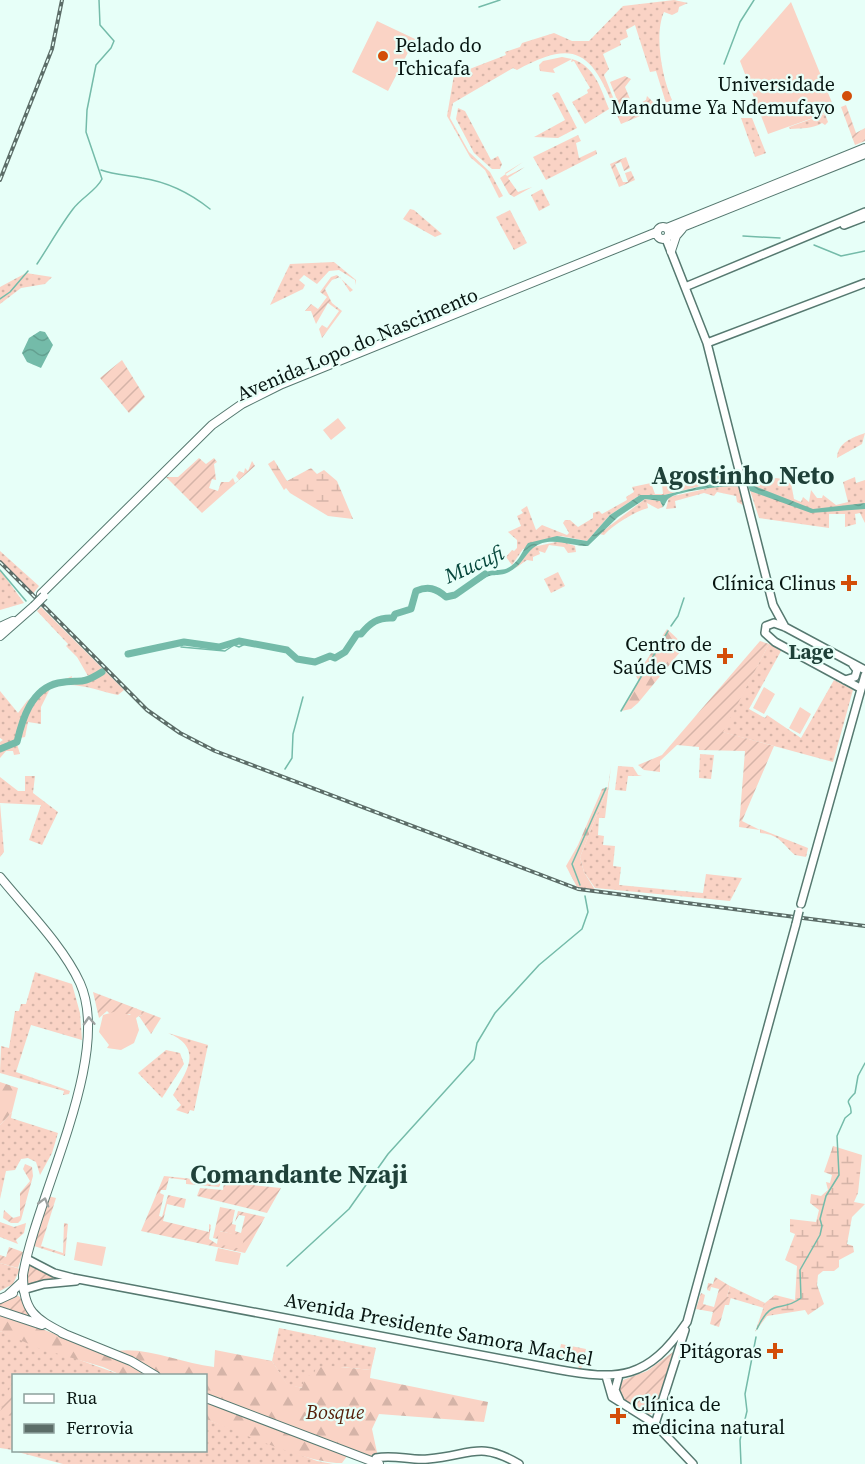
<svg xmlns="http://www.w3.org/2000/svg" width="865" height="1464" font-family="'Source Serif 4',serif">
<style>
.grass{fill:url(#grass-dots)}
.forest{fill:url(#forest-firs)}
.wetland{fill:url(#wetland-marsh)}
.garden{fill:url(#garden-furrows)}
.pitch{fill:#fad3c5}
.water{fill:url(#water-waves)}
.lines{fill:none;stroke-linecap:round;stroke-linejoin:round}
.stream{stroke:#74bba9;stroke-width:1.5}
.river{stroke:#74bba9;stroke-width:7}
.secondary-casing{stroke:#567970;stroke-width:10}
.primary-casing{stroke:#567970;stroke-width:10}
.secondary{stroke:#fff;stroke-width:7}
.primary{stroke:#fff;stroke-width:8}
.rail-casing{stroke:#5c6d68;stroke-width:4}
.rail{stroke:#e7fff8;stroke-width:1.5;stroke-dasharray:4.5;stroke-linecap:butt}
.secondary-bridge-casing{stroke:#567970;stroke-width:10;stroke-linecap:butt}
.primary-bridge-casing{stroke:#567970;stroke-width:10;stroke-linecap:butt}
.secondary-bridge{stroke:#fff;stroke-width:7}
.primary-bridge{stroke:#fff;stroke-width:8}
.oneway{stroke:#9ca1a0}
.poi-dot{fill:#d34e09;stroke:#e7fff8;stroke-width:2}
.labels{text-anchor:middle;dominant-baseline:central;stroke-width:4.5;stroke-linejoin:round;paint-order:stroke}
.poi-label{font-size:20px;fill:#071511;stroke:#e7fff8;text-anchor:end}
.street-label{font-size:20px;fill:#071511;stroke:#e7fff8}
.park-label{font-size:20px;font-style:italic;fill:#55200a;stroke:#e7fff8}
.water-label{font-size:21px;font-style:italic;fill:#05463b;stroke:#e7fff8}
.neighbourhood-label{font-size:21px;font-weight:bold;fill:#1f4139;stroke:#e7fff8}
.district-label{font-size:26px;font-weight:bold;fill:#1f4139;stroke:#e7fff8}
</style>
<defs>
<pattern id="grass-dots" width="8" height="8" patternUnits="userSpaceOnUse" patternTransform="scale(1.5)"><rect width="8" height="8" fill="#fad3c5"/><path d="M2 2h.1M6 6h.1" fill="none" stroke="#d5b4a8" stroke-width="1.8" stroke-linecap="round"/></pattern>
<pattern id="forest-firs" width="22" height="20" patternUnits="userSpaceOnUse" patternTransform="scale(1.5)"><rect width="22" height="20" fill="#fad3c5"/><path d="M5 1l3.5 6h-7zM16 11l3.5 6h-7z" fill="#d5b4a8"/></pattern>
<pattern id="wetland-marsh" width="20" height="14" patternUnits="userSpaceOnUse" patternTransform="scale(1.5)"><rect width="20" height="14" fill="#fad3c5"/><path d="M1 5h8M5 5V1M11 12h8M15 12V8" fill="none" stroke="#d5b4a8"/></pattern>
<pattern id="garden-furrows" width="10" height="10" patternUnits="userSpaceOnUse" patternTransform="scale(1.5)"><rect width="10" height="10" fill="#fad3c5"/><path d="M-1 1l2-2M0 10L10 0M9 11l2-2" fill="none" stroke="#d5b4a8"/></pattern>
<pattern id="water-waves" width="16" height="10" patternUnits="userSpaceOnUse" patternTransform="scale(1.5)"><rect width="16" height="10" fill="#74bba9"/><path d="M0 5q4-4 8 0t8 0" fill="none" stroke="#63a090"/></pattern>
</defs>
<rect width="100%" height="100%" fill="#e7fff8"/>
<path class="grass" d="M674,0l14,3 -9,4 -1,5 -6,3 -8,-3c-10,22 -2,66 8,88l-6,3 -10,-32 -6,1 -15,-47 -9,5 2,7 -8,4 1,4 -18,9 6,15 -5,6 13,32 -3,1c-23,-57 -40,-69 -97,-38l-4,-2 -60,35 -3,15 19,34 21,20 13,24 -4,2 -14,-28 -15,-13 -23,-41 7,-41 52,-20 -1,-3 15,-5 2,-4 32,-10 18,8h17l34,-35z
M572,59c23,7 29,30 37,50l-24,15 -13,-22 16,-9 -1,-3 3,-2 -16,-27 -3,1z
M557,92l2,1 18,35 -19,10 -24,-1 31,-17 -13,-25z
M458,108l7,3 26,49 7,-4 4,8 -2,5h-8l-18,-16 -18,-34z
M825,114l3,8 -3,3 -3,-2c-9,6 -21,5 -32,6l-1,-2z
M752,118l14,35 -11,4 -14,-39z
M578,135l3,6 -5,2 3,15 17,-8 1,4 -51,26 -13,-23z
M542,189l8,16 -11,6 -8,-16z
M410,209l4,1 28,24 -7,3 -32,-18z
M510,210l17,33 -13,7 -18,-33z
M334,262l22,18v5l-1,-5 -16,-10 -10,1 -12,13 -13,-9 -5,5 6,5 -2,4 -33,16 20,-41z
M26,273l26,4 -7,7 -24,4 -21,16v-17z
M865,433l-3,11 -25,14c1,-16 15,-20 28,-25z
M718,475l21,5 -18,1 -57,14h-24l-30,20 -23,26 -26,-5 -38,13 -11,16 -6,-8 6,-7 2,1 3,-3v-8l-9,-8 13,-6 -4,-10 6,-3 -2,-3 6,-4 9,24 6,-5 25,10 2,-2 -6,-10 2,-3h5l8,7 15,-9v-5l6,-2 3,3 25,-14 -1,-3 8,-5 -2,-5 19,-4 4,11h8l-1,-10z
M751,476l35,3v3l5,1 3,16 7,3 2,-5 6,5 2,-12 6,8h5l1,-3 13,10 12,-3 -5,-20 12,-5 1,6 9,-3v43l-5,-10 -5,1 1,10 -11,3v-13h-16v14l-70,-10 -12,-37z
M728,484l14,3 3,19 -8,-4 -1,-6 -19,-4 -3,4 -10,-3 -29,8 1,7 -10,1 3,-12z
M645,499l15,2 3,6 -5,2 -11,-6 1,5c-14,4 -34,16 -44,27l-5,-1z
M561,541l14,5 1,6 -8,1 -4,-6 -15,-2 -4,8 -6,-2 1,3 -7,3v4l-6,-1 -13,9 19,-22z
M0,551l39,35 -7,9 -32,-33z
M0,570l3,4 21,29 -24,7z
M558,572l7,14 -14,7 -7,-14z
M41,607l83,83 -6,5c-21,-4 -47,-16 -68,-6l-9,18v17l-13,-2 -3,15 -5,1 -3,6 3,10 -6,1 -1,-4h-7l-6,7v-16l3,-2 -3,-2v-47l18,22 9,-12 26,-19 3,2 16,-8 -1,5 17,-5 -11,-19 -11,-11 2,-2 -31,-33z
M769,644l12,7 -32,58 16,9 2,-3 34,23 33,-58 19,10 -20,72 -111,-30z
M700,754l14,1 -3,24 -12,-1z
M611,766l-6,52h-6l-1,17 6,1 -1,9 12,1 -2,20 8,1 -2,18 84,8 3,-19 36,4 -12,23 -135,-13 -11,-16 -4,-15 28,-70z
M618,766l15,1 5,8 4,1h-14l-2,15 -11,-1z
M25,776h10l-2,17 25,19 -16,33 -13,-5 12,-35 -41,-2 4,49 -4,5v-80l18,14h7z
M760,829l48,19 -2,9 -11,-2c-13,-12 -16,-21 -35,-22z
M35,972l37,12 8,29 2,27 -51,-15 -15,47 54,19 -1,3 -6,1 1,-4 -64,-18 1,-27 8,2 6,-37h4l2,-7h5z
M168,1033l40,12 -14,66 -4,-1 -2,4 -12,-4 5,-5 -8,-10c14,-24 31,-47 -5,-62z
M166,1050l14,3 4,11 -22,34 -24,-25z
M12,1112l-1,6 47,15 -6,20 -12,22 -4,-13 -8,-4 -7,1 -6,11 -9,1 -6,28v-74z
M0,1222l14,5 12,-4 -2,10 -8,7 2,4 -18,-7z
M0,1263l20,6 -7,15 -13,7z
M730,1286l35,17 -1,5 -37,-11z
M279,1328l97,20 -5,22c-33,-2 -44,-11 -68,18l-16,-3 -15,-24z
M0,1331l121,44 -107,1 -1,74 -13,-2z
M561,1344l25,5 -5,21h-3l2,-11 -14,-3 -1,4 -7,-1z
M206,1419l111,42 16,3h-270l-49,-13 192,-1z"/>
<path class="forest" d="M562,57l10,2 -19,10 2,4 -15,-2 -1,-6 4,-4z
M667,629l18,17 -47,57 -7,6 -10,2 18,-30 -3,-5z
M608,787l-28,70 4,15 13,21 -19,-4 -12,-23 12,-21 24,-56z
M0,1082l18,6 -6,24 -12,13z
M0,1313l105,40c37,-10 73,10 109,14l1,-17 57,11 15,23 15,4 3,-13 8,1 3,-8 14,-2 41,4 -1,8 118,24 -4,20 -105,-8 -7,15 6,28 -28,-5 -8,11c-32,1 -104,-31 -136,-44v-43l-85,-1 -18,-8 -65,-19 -38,-17z"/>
<path class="wetland" d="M274,460l13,21 24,-13 6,6 7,-4 13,11 16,38 -25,-3 -38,-23 -4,-5 -2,2 -16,-26z
M833,1146l29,9 -4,38 -4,9 11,2 -13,13 -5,27 6,2 1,6 -15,8v7l-5,4h-11l-5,4 -1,10 7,19 -16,11 -3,-5 -38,6 -12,16 10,-29 10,-8 20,5 2,-34 -12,-6 10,-26 -5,-2v-13l26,3 3,-12 -9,-7 1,-9 10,2 7,-6 -2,-8 4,1 2,-8 -8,-3z"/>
<path class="garden" d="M625,76l6,3 -6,8 5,12 -11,6 -9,-23z
M647,96l16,16 -9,4 -2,-5 -31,13 -4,-9 29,-15z
M846,105l10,28 9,-5v13l-10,4 -14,-38z
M626,157l4,11 -6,3 -3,-9 -6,2 8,18h5l-3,-9 6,-2 4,9 -16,7 -9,-23z
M523,162l-18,11 2,3 18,-9 -17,11 10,14 14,-5 -18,10 -5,-3 -9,-16z
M337,275l16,15 -3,2 -10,-15 -8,3 -7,9 7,14 10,8 -20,27 -3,-9 3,-4 5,3 12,-17 -11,-8 -12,21 -5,-13h-6l6,-7 7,5 9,-12 -7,-5 11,-15z
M122,360l23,37 -16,16 -29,-35z
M199,458l7,6 8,-6 3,4 -3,2 2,16 -4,-1 -3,9 9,3 3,-9h8l4,-4 2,5 4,-3 -3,-4 3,-5 5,2 1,-5 3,3 4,-10 3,5 -53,47 -36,-36h12z
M760,641l9,3 -46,88 51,14 -32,75 18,9 -21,-3 6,-76 -46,-1v-3l-22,-2 -17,16v11l-16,-2 -6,-5 24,-10z
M93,992l68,26 -10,16 -12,-18 3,-1 -33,-2 -2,-2 -8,7z
M25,1164l7,3 1,9 -12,44 -3,3h-7l-8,-5 1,-8 9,8 7,-2v-23l10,-12 -7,-12z
M164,1176l58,6 -3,5 -33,-3v-4l-17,-2 -3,12h-5l-1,3 4,2 -5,21 3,1 6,-22 18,4 -2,9 -17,-4 -4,17 46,11v-8l2,1 -2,14 8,5 27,-7 -24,-6 -2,8 -5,-1 7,-31 15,3 -3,14 4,1 -1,6 6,2 4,-17 -6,-1 -4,7 3,-11 27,6 -20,36 -104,-22z
M224,1182l57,6 -14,25 -70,-17 3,-8 23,2z
M48,1196l8,2 -15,48 22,7 1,-30 4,1 -3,32 -31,-10z
M9,1247l14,5 -5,16 -18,-5v-8l6,2z
M28,1263l33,16 -34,5z
M715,1277l15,9 -3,11h4l-2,8h-4l-6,22 -9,-3 3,-12 -17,-3 5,-16 4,2 -2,9 11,3 5,-18 -8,-2 -1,4 -3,-1 1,-7 5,1z
M17,1295l3,2 12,21 -32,-10v-7z
M673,1352l-19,61 -9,3 -22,-15 -4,-12 4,-9 24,-9z
M13,1380v37l-13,-5z"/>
<path class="pitch" d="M791,2l44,108 -67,24 -28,-73z
M377,21l38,18 -27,52 -36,-19z
M338,418l8,10 -15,12 -8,-10z
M764,687l11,7 -11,20 -11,-6z
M800,707l11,7 -11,20 -11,-6z
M136,1008l6,6 -6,4 3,12 -5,13 -13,7 -14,-2 2,-3 -10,-13 4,-17 14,-4 13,4z
M219,1231l25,5 -2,13 -25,-5z
M77,1242l29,5 -4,19 -28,-6z
M218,1248l23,5 -3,12 -23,-4z"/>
<path class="water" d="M40,331l5,1 8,13 -12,23 -14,-6 -5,-9 7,-15z
M729,480h10l3,7c-11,-3 -61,4 -71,10 -5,2 -5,7 -8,10l-3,-6 -15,-2 -27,18 -30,29c-18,0 -39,-11 -55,2 -9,8 -12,18 -24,24 -12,6 -17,-1 -30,10l-3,-4c16,-13 24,-4 35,-12 9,-6 11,-15 17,-23l29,-7 30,5 23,-26 30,-20h24z
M747,483l66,26 52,-6v6l-54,4 -61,-22z"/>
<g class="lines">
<path class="stream" d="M479,7l21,-7
M724,64l16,-42 14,-22
M101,170c14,5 27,5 41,8 26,4 48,15 68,31
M743,236l37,2
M814,245l27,11 24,-5
M37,264c12,-18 23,-38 36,-55 9,-12 23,-18 29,-30l-16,-47 1,-22 9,-45 15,-17 3,-7 -14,-16 -1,-25
M0,299l10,-7 18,-21
M0,570l26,31
M671,626l7,-10 6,-18
M181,647l44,4 9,-6 5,2 10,-5
M621,711l47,-80
M285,769l7,-11 1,-24 10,-37
M580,885l-8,-21 34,-76
M287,1266l62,-57 39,-55 86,-95 3,-16 18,-30 44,-48 43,-36 6,-17 -3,-16
M757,1329c15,-33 23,-15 44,-31l-1,-28 20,-35 2,-9 -2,-7 6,-23 13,-21 -2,-39 8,-18 6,-5c1,-13 -9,-7 4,-20l3,-17 7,-13
M741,1464l-1,-24 7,-29 -2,-17 11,-57"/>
<path class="river" d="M128,654l56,-12 35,5 20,-6 48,9 10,9 18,3 15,-6 5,2 10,-6 12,-18h4c9,-11 17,-17 32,-16l2,-4 16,-5 5,-18c12,-5 20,-3 30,6l9,-2 30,-21
M0,749l17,-7c5,-22 14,-53 41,-59 24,-5 20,4 44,-11"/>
<g class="secondary-casing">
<path id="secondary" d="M844,225l21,-8
M666,239l41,104 66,262 12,22
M685,287l180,-75
M707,343l158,-60
M766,626l-1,7 10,9 85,46
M766,626l8,-3 11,4 80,43
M845,680l10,-3 2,-7 -4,-5
M801,904l64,-229
M27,1259l27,14 19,5 482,91c65,12 92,11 132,-47l109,-398
M23,1290l21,-6 32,-3
M619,1375l-4,15 5,11
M606,1376l6,21 43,27 38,40
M655,1424l30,-94
M378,1463l-2,-5c18,-4 35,3 52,1 42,-3 50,-19 91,5"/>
</g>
<g class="primary-casing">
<path id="primary" d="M657 233a6 6 0 1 1 12 0a6 6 0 1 1-12 0Z
M667,228l198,-80
M670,232l195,-78
M671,251l5,-15 6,-7
M41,594l171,-169 30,-21 40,-20 375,-152
M0,627l13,-6
M0,636l34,-30
M0,877c26,32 63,69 80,106 33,73 -44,213 -57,292 0,36 11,43 42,59
M8,1295l14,-13
M0,1299l13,-6
M0,1311l42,14
M62,1333l69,28 25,15
M206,1398l173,66"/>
</g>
<use href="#secondary" class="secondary"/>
<use href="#primary" class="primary"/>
<g class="rail-casing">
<path id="rail" d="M0,180l52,-131 10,-49
M0,562l147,148 33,23 35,18 363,138 287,37"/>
</g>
<use href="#rail" class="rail"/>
<g class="secondary-bridge-casing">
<path id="secondary-bridge" d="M796,924l3,-13"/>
</g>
<g class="primary-bridge-casing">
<path id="primary-bridge" d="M34,606l10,-10"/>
</g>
<use href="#secondary-bridge" class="secondary-bridge"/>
<use href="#primary-bridge" class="primary-bridge"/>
</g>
<defs><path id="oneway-chevron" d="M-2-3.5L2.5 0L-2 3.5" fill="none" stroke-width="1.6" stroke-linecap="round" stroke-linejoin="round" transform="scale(1.5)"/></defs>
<g class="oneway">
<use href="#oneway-chevron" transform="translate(89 1021) rotate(-93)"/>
<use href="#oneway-chevron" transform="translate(44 1202) rotate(-74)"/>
</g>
<g class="poi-dot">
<circle cx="383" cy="56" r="6"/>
<circle cx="847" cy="96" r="6"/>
<path d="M846 574h6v6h6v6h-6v6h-6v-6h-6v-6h6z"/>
<path d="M722 647h6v6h6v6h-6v6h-6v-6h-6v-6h6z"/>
<path d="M772 1342h6v6h6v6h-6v6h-6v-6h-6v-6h6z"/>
<path d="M615 1407h6v6h6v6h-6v6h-6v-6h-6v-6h6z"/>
</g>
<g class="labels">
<g class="poi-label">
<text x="395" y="45" text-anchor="start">Pelado do<tspan x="395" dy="23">Tchicafa</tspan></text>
<text x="835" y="84">Universidade<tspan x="835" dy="23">Mandume Ya Ndemufayo</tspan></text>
<text x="836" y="583">Clínica Clinus</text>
<text x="712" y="644">Centro de<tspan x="712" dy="23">Saúde CMS</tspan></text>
<text x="762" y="1351">Pitágoras</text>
<text x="632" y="1404" text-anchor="start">Clínica de<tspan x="632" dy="23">medicina natural</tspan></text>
</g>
<g class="street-label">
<text transform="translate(357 344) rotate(-23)">Avenida Lopo do Nascimento</text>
<text transform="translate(439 1329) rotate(11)">Avenida Presidente Samora Machel</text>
</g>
<g class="park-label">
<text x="335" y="1412">Bosque</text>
</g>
<g class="water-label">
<text transform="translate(474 564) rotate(-24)">Mucufi</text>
</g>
<g class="neighbourhood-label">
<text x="811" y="651">Lage</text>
</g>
<g class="district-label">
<text x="743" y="475">Agostinho Neto</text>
<text x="299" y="1174">Comandante Nzaji</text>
</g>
</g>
<rect x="12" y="1374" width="195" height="78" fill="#e7fff8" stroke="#8da19c" stroke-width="1.5"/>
<rect x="24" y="1394" width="30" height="9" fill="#ffffff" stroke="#8da19c" stroke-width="1.5"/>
<text x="66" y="1404" font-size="18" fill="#071511">Rua</text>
<rect x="24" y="1424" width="30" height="9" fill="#5c6d68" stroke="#8da19c" stroke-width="1.5"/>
<text x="66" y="1434" font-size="18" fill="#071511">Ferrovia</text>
</svg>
